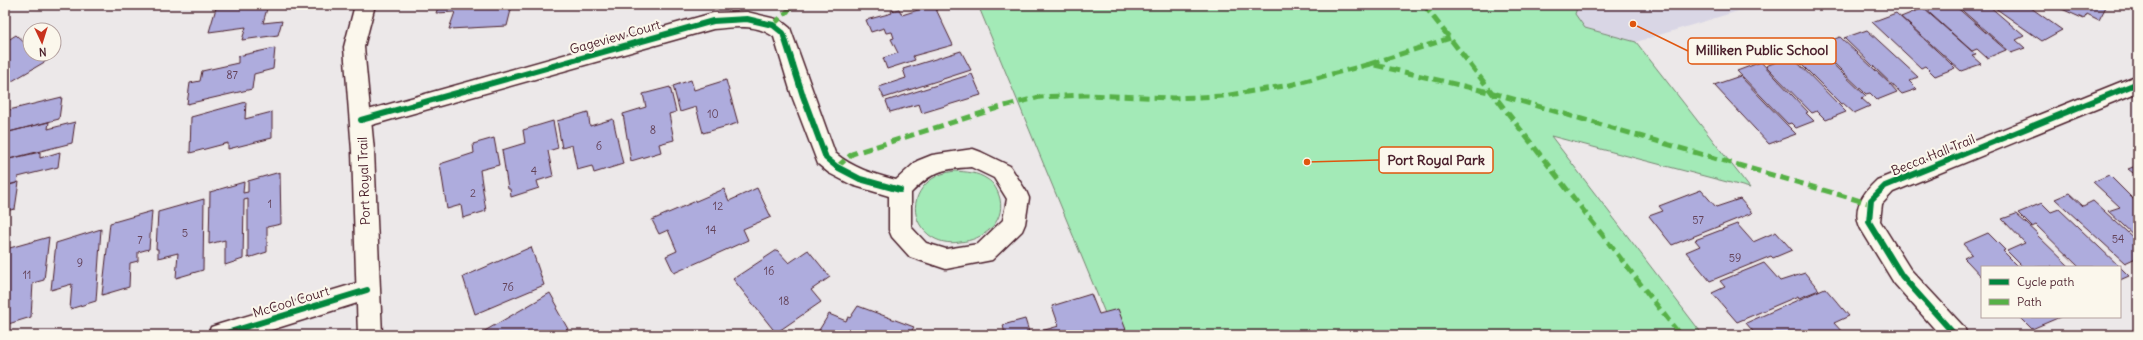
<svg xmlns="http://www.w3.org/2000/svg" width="2143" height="340" font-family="Delius,sans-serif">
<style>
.built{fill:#d9d6e5}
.green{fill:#a3eab7;stroke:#768471}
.building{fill:#aeacdd;stroke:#4a1f2b}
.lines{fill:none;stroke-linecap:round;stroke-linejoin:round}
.minor-casing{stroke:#4a1f2b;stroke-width:3}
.tertiary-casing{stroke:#4a1f2b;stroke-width:3}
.minor{fill:#fbf7ec;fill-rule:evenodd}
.tertiary{fill:#fbf7ec;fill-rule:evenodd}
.quiet{stroke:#57b146;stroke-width:5;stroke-dasharray:10 5;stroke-linecap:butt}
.cycleway-casing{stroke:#fbf7ec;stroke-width:8}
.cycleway{stroke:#00873e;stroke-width:6}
.labels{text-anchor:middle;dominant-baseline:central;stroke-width:4;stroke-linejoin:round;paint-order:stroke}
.number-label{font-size:11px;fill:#634258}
.street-label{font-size:13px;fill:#4a1f2b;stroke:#fbf7ec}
.leader{fill:none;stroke:#e0560e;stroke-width:1.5}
.callout-dot{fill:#e0560e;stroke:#fbf7ec;stroke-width:1.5}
.callout{fill:#fbf7ec;stroke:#e0560e;stroke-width:1.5}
.callout-label{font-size:14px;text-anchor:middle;font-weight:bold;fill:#4a1f2b}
</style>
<rect width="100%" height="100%" fill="#ece8e9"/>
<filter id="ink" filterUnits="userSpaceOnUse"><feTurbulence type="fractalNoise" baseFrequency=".025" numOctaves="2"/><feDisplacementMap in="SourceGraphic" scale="8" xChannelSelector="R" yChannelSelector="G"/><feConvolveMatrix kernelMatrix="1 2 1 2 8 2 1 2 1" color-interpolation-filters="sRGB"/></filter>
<g filter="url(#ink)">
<path class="built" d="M1502,5h256l-122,37z"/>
<path class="green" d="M978,5h600l-3,9 10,14 51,14 114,146 -199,-52 152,199h-589z
M955,171c11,1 22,1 32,8 7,4 11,12 13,20 5,24 -17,41 -40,43 -11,2 -22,0 -31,-7 -22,-18 -16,-47 8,-59 6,-3 12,-4 18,-5z"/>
<path class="building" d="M242,5h26l-5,18 19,-2 -4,14 -36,5 4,-13 -37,5 7,-24z
M439,5h64v2l9,-1 -5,20 -58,3 6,-17 -19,1z
M934,5l19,40 -40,11 2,4 -28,9 -4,-11 15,-5 -7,-14 3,-1 -2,-6 -6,1 -2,-5 -13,4 -5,-12 26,-7 -1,-2 8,-2 3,6z
M1928,5h26l52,45 -19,8 -10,-9 -5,2 -49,-44z
M1956,5h32l36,31 -8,4 9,8 -14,5z
M1991,5h36l35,25 -20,11z
M2053,5h54l-8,15 -12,-6 -3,5z
M1923,8l53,47 -4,1 9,8 -20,7 -60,-54z
M1896,13l53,49 6,6 -20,8 -10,-10 -4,2 -49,-46z
M1867,30l51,47 -9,4 8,8 -15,5 -58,-56z
M16,35l14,13v6h13l5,6 -41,24 2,3 -4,3v-48z
M1840,37l50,47 7,8 -20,8 -7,-7 -4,1 -50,-48z
M1815,47l51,49 -5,2 9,8 -16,7 -11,-10 -2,1 -48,-48z
M275,48l-2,21 -19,5 -2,15 -65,15 3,-21 10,-2 2,-10 36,-8v-7z
M961,51l10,19 -87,28 -5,-11 27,-9 -3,-9z
M1791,56l50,51 5,5 -20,8 -9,-9 -5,2 -46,-47z
M1761,62l47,50 -2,1 8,8 -18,7 -5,-5 -3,1 -51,-53z
M972,74l9,21 -59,18 -3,-9 -29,8 -4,-11z
M1740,76l48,50 8,8 -27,10 -55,-59z
M691,80l3,10 32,-10 12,43 -35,10 -7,-26 -16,5 -7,-26z
M670,87l6,25 -7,2 5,26 -15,4 2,8 -30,9 -8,-47 23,-7 -3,-13z
M62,97l-3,22 -54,14v-22z
M246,102l-1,17 27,-7v26l-44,11v-6l-38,10 1,-36z
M588,112l2,14 23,-7 10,45 -29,9 -2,-7 -15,4 -5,-25 -10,3 -5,-27z
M553,121l5,27 -10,3 5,25 -16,5 2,7 -28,9 -1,-8h-2l-6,-39 23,-7 -2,-13z
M49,122l-1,7 27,-7 -3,21 -67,17v-27z
M494,138l5,27 -19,5 6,41 -23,7 -2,-13 -14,4 -7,-45 34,-11 -1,-9z
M40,152v6l20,-6 -2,15 -40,10 -1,6 -12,3v-26z
M2138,165v12l-10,-8z
M280,172l1,52 -14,3v25l-19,6v-59l-4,1 -1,59 -18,6v-25l-16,4 1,-52 34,-10 -1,11 5,-1v-11z
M2109,175l29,29v35l-30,-28 12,-4 -27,-25z
M19,182l-4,27 -10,2v-25z
M757,188l14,29 -28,12 5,11 -74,33 -8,-17 11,-5 -9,-21 -9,4 -7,-14 72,-31 5,12z
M1701,190l15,17 24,-8 12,14 -80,32 -23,-29 14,-5 -4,-5z
M2069,193l14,13 10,-5 45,41v15l-13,6 -70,-64z
M204,199l-1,71 -27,8 2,-25 -20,5v-9h-2l2,-37z
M2042,203l9,9 8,-3 61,58h-41l-43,-42 -4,2 -14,-14z
M152,211l-3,38 -11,3v9l-8,2 -1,24 -27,8 8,-72z
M2016,214l22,20h-2l34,33h-47l-16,-16 18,-8 -23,-24z
M1737,224l16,18 23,-10 16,18 -19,8 -2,-2 -61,25 -24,-29 14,-6 -5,-6z
M101,229l-5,72 -26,8 2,-25 -21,6 5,-47z
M1988,233l17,17 -2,1 16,16h-37v10l-14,-15 -4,-4 8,-4 -9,-10z
M49,237l-5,43 -11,3 -2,34 -26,8 1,-76z
M531,247l13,38 -69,29 -12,-37z
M777,250l12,13 19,-13 22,27 -19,13 10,12 -45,31 -43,-54z
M1764,263l16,18 25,-8 14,17 -20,8 -1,-2 -61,26 -25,-29 13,-6 -5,-6z
M2120,267l9,9 -9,4z
M1825,288l24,28 -15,7 9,10 -4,2h-83l-10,-12z
M550,293l8,14 -2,1 12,21 -10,6h-74l-1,-3z
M1091,294l8,20 19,-5 10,26h-85l-2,-4 18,-5 -7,-20z
M858,306l56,21 -5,8h-93l13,-21 17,7 2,-4 2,1z
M2020,317h40l-28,12z
M1025,319l5,16h-25l-2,-10z"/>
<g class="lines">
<g class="minor-casing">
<path id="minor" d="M747,12l33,8 10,8 45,125c18,15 38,21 61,27l21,-19 15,-6 41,-6 8,3 29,14 16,25 3,7 -4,26 -3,7 -30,29 -46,9 -36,-12 -18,-20 -3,-7v-34l-37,-11 -23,-12 -11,-9 -26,-68 -18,-59c-17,-14 -40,-10 -61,-8l-352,99 -8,-2 -3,-6 3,-6 8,-2 352,-99zM971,167l23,11 13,21 -4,21 -25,24 -32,5 -20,-6 -15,-16v-34c22,-22 30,-24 60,-26z
M2138,75v17l-245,100 -11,12 -2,17 30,48 54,58 3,8h-27l-46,-52 -33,-54c-10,-20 2,-36 16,-49z
M367,280l8,3 4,7 -4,7 -8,3 -112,35h-47l3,-8 9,-3z"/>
</g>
<g class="tertiary-casing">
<path id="tertiary" d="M355,5h20l-11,42 10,104 8,184h-24l-6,-184 -8,-104z"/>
</g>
<use href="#minor" class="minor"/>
<use href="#tertiary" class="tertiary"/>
<path class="quiet" d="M1424,5l256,330
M773,25l21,-20
M1370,64l80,-26
M837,167l15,-13 152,-48 36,-9 45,-2 88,3 50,-2 67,-11 80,-21 123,29 378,111"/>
<g class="cycleway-casing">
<path id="cycleway" d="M361,120l352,-99 34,-2 26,6 10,8 20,63 23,62 11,9 23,12 40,11
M220,335l147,-45
M1955,335l-53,-59 -33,-54 2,-22 14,-14 253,-103"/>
</g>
<use href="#cycleway" class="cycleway"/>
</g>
</g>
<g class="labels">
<g class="number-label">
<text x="232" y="75">87</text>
<text x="713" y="114">10</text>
<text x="653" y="130">8</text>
<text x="599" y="146">6</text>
<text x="534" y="171">4</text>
<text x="473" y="193">2</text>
<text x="270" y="204">1</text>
<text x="718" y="206">12</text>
<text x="1698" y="220">57</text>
<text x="711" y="230">14</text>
<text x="185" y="233">5</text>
<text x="2118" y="239">54</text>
<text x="140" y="240">7</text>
<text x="1735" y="258">59</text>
<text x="80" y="263">9</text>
<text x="769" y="271">16</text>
<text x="27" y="275">11</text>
<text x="508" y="287">76</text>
<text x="784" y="301">18</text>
</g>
<g class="street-label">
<text transform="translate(615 37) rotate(-16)">Gageview Court</text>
<text transform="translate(1933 155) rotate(-22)">Becca Hall Trail</text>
<text transform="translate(364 181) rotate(-92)">Port Royal Trail</text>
<text transform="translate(291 302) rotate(-17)">McCool Court</text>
</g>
</g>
<path class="leader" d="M1633 24L1688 51M1307 162L1379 160"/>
<g class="callout-dot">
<circle cx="1633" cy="24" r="4"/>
<circle cx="1307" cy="162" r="4"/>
</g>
<g class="callout">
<rect x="1688" y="38" width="148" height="26" rx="4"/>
<rect x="1379" y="147" width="114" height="26" rx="4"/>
</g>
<g class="callout-label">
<text x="1762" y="55">Milliken Public School</text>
<text x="1436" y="165">Port Royal Park</text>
</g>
<rect width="2143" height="340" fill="none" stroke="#fbf7ec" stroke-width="20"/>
<rect x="10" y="10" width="2123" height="320" fill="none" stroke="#4a1f2b" stroke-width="1.5" filter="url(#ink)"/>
<rect x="1981" y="266" width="140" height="52" fill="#fbf7ec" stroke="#b4a19f"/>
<rect x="1989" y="279" width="20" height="6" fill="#00873e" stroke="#b4a19f"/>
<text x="2017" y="286" font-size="12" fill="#4a1f2b">Cycle path</text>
<rect x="1989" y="299" width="20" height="6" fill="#57b146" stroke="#b4a19f"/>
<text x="2017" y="306" font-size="12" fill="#4a1f2b">Path</text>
<g transform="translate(42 42) rotate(176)"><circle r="19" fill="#fbf7ec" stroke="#b4a19f"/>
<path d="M0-3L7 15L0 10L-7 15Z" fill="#c8321e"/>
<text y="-6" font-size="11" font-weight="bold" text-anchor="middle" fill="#4a1f2b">N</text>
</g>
</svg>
